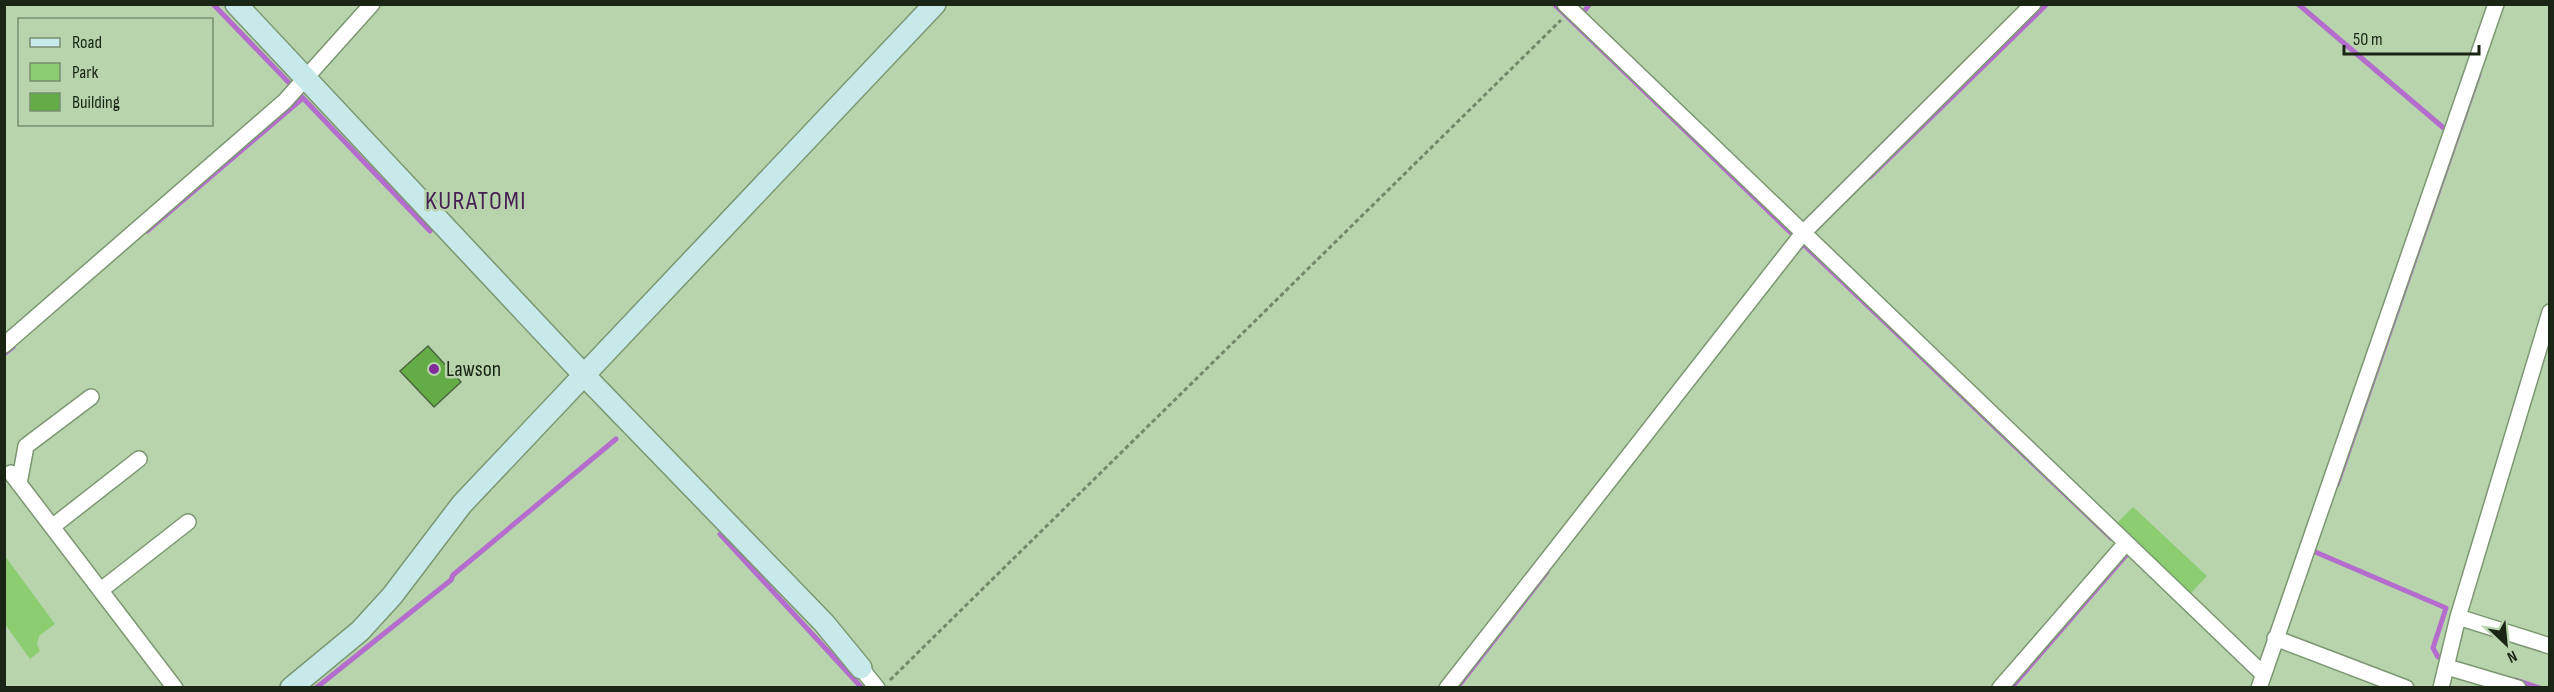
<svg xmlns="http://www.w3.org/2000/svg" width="2554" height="692" font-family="'Sofia Sans Condensed',sans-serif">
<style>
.green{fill:#8bcd70}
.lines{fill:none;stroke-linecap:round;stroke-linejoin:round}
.stream{stroke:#b46dcc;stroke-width:5}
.building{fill:#64ac45;stroke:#4c6642;stroke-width:1.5}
.street-casing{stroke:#7b9771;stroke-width:18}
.secondary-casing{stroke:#7b9771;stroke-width:24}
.path{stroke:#73886a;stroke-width:3;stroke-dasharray:4.5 3;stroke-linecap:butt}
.street{stroke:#fff;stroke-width:15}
.secondary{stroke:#c7e9ea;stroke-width:21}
.poi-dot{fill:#812c9a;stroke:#b7d4ac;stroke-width:2}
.labels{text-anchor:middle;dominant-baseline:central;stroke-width:5;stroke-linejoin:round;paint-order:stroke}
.poi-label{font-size:22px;fill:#1a2515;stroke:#b7d4ac;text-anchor:start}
.quarter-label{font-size:26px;letter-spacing:1.5px;fill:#461e53;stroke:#b7d4ac}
</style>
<rect width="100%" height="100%" fill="#b7d4ac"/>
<path class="green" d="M2133,507l74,69 -18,19 -75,-69z
M5,556l50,68 -16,12 -2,8 3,7 -10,8 -25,-35z"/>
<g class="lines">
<path class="stream" d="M213,4l82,85
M1554,4l236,228
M2298,4l148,126
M1585,10l5,-6
M301,96l129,135
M1870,177l177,-173
M147,231l156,-133
M1800,248l3,-4 308,294
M4,354l9,-7
M2337,485l142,-411
M720,534l142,154
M2313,551l133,57 -13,40 5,9 5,1
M2516,680l24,8
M316,688l135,-108 2,-5 163,-136
M1457,688l90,-116
M2011,688l116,-134"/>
</g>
<path class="building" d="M428,346l33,36 -27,25 -34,-36z"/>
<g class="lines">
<g class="street-casing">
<path id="street" d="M1565,4l698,670
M4,345l281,-244 87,-97
M11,473l164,215
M19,484l7,-38 65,-49
M52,527l87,-68
M101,590l87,-68
M2458,617l92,29
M2275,638l131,50
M2447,667l71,21
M861,668l16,20
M1447,688l356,-455 230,-229
M2000,688l126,-145
M2259,688l237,-684
M2441,688l17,-71 92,-305"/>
</g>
<g class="secondary-casing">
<path id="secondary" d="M236,4l347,370 241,249 37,45
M291,688l69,-57 32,-35 70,-92 473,-500"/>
</g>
<path class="path" d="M890,680l671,-660"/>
<use href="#street" class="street"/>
<use href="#secondary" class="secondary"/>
</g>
<circle class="poi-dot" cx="434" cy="369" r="6"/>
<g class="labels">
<g class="poi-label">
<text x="446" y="369">Lawson</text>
</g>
<g class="quarter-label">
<text x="476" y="201">KURATOMI</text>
</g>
</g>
<rect width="2554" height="692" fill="none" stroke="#1a2515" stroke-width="12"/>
<rect x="18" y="18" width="195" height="108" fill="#b7d4ac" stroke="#788e70" stroke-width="1.5"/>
<rect x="30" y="38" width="30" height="9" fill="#c7e9ea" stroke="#788e70" stroke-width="1.5"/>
<text x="72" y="48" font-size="18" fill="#1a2515">Road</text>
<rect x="30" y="63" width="30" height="18" fill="#8bcd70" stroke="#788e70" stroke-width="1.5"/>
<text x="72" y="78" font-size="18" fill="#1a2515">Park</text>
<rect x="30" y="93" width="30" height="18" fill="#64ac45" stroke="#788e70" stroke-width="1.5"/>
<text x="72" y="108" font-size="18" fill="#1a2515">Building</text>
<g transform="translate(2506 644) rotate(154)" stroke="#b7d4ac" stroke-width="4.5" paint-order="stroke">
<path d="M0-4.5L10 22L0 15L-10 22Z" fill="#1a2515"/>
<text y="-9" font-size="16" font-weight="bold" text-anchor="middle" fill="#1a2515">N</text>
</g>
<path d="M2344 45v9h135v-9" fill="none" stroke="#1a2515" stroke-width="3"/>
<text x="2353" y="45" font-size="18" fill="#1a2515" stroke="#b7d4ac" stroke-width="4.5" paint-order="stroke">50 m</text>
</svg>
